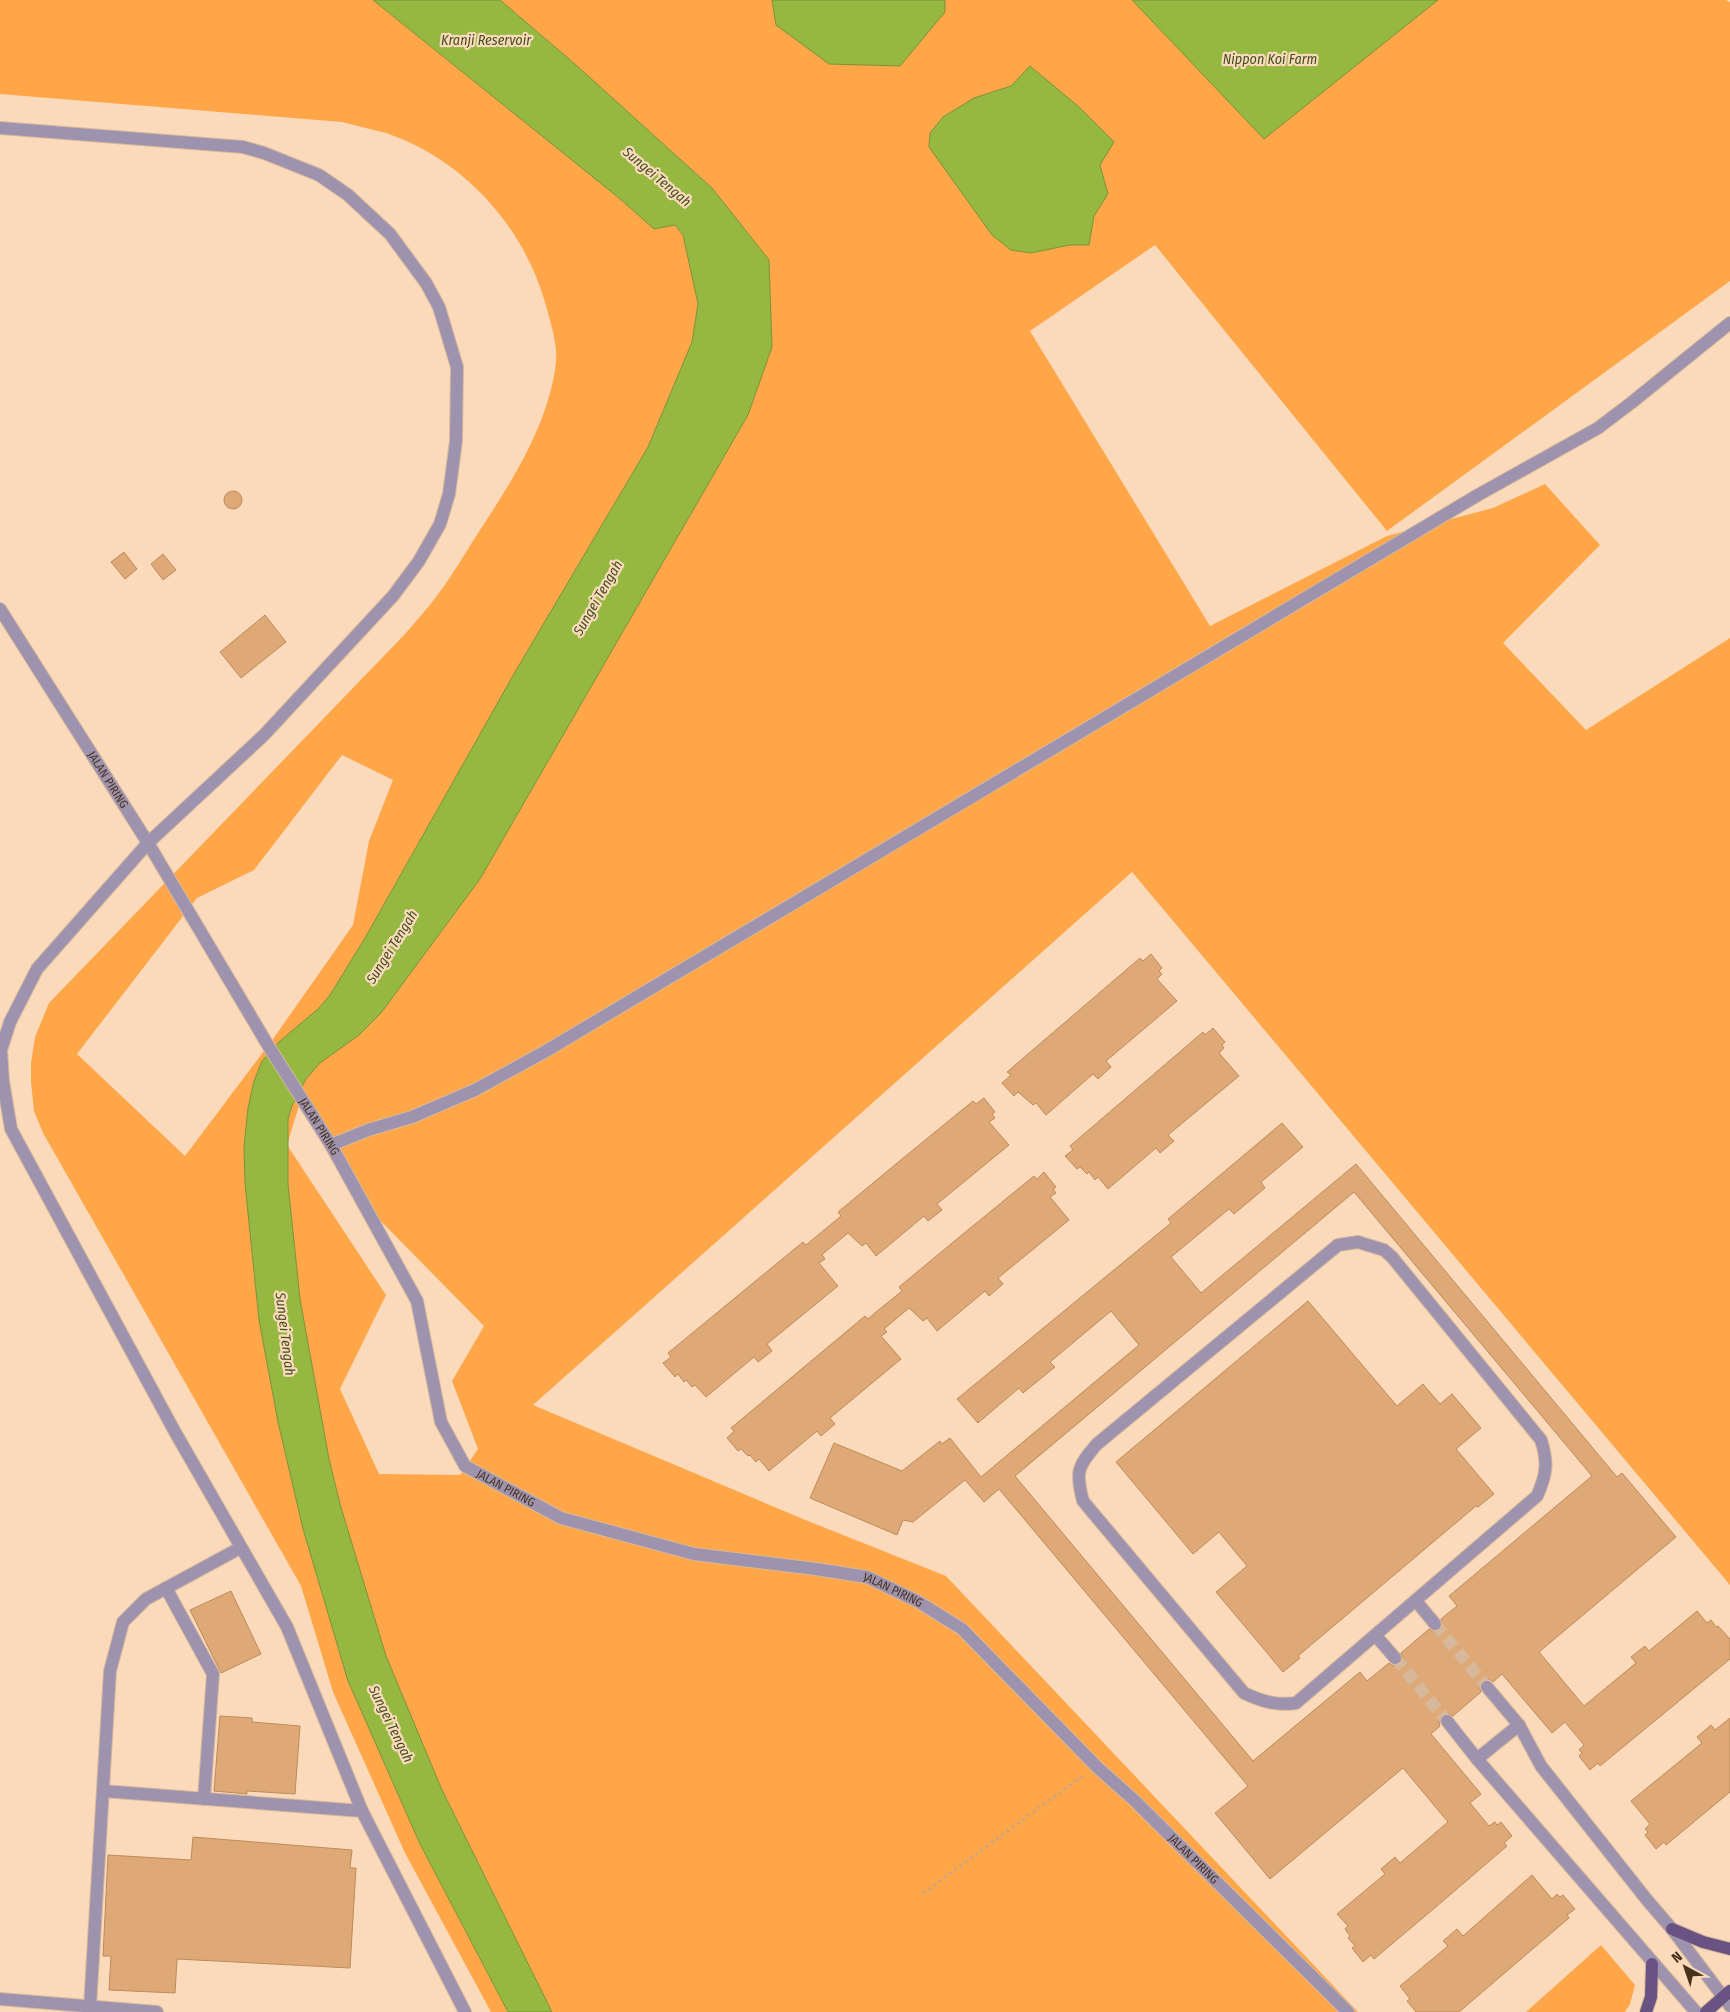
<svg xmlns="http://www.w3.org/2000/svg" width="1730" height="2012" font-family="'Fira Sans Condensed',sans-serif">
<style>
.green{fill:#ffa648;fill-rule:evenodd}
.water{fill:#95b841;stroke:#7e9036}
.building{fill:#dea976;stroke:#be8a59;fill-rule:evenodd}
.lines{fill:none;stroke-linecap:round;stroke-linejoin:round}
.minor-tunnel{stroke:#d7b89b;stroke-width:12;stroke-dasharray:12 6;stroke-linecap:butt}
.minor-casing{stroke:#d7b89b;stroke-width:14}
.major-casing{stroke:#d7b89b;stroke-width:14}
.path{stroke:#c4a78b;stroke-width:3;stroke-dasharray:2.5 4;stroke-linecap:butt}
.minor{stroke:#9e93ae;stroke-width:12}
.major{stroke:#685382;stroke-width:12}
.labels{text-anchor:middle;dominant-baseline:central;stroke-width:4.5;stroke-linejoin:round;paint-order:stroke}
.street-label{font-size:12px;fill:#48321d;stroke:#fbdabb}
.water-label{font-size:14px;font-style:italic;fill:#404f20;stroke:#fbdabb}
</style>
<rect width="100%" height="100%" fill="#fbdabb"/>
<path class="green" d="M0,0h373l246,198 35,31 21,-4 8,10 15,69 -6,38 -44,105 -133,225 -150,266 -35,57 -11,13 -39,33 -18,20 -8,20 -6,27 -4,39 1,37 14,136 19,102 25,107 45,152 72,163 88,168h-17l-86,-159 -72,-161 -32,-106 -258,-453 -9,-22 -3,-29v-19l4,-26 14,-34 356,-369c11,-13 23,-26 34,-41 15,-20 27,-42 41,-63 33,-50 69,-107 76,-168 2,-18 -7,-45 -12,-63 -23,-76 -82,-140 -158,-166 -15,-4 -30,-7 -44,-11l-342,-28zM342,755l51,25 -24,61 -16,84 -80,114 -88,117 -108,-102 120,-156 57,-28z
M500,0h632l132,138 174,-138h288l4,2v279l-343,250 -232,-286 -125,86 180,295 177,-90 106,-28 52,-24 55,61 -97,98 83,87 144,-92v947l-598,-713 -599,533 270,114 143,57 412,436h-806l-110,-222 -38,-91 -18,-43 -46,-152 -11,-45 -29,-160 -12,-115v-65l4,-13 14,-27 14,-16 20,-14 41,-36 99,-134 268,-464 24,-68 -3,-87 -57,-72 -136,-123zM1011,86l89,79 8,29 -14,22 -5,29h-19l-39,8 -101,-120c24,-28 47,-36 81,-47zM301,1099l61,103 122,124 -32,55 26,68 -18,26 -81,-1 -39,-85 46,-94 -99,-150z
M1601,1945l34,40 -5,19 -5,8h-99z"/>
<path class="water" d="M373,0h127l76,65 136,123 57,72 3,87 -24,68 -268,464 -99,134 -22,22 -39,28 -14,16 -14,27 -4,13v65l12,115 29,160 11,45 46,152 18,43 38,91 110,222h-44l-88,-168 -72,-163 -45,-152 -25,-107 -19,-102 -14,-136 -1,-37 4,-39 6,-27 8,-20 18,-20 39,-33 11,-13 35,-57 150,-266 133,-225 44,-105 6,-38 -15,-69 -8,-10 -21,4 -35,-31z
M772,0h173v12l-45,54 -71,-2 -53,-39z
M1132,0h306l-174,139z
M1030,66l49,41 35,35 -14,23 8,29 -14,22 -5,29h-19l-39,8 -20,-3 -19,-15 -63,-88 1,-14 13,-16 31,-19 37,-12z"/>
<path class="building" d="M224 500a9 9 0 1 1 18 0a9 9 0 1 1-18 0Z
M124,552l13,17 -12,10 -14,-17z
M163,554l13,16 -13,10 -12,-16z
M265,615l21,27 -45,36 -21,-26z
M1151,954l11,14 -3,3 3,3 -5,5 20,22 -71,60 5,6 -13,12 -5,-5 -47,41 -10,-12 -3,2 -15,-13 -4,4 -12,-13 9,-8 -4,-3 133,-114 3,3z
M1213,1028l12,14 -3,3 2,3 -5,5 20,23 -71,59 6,6 -14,12 -4,-5 -48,41 -10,-12 -3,3 -6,-8 -2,2 -7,-7 -3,2 -12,-13 8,-6 -3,-4 133,-114 2,3z
M984,1098l11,14 -3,2 3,4 -6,4 20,23 -72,59 5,6 -14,11 -4,-5 -48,40 -10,-13 -4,3 -14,-13 -23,19 -3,3 3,4 -6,4 19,23 -71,58 5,7 -14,11 -4,-5 -48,40 -11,-12 -3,2 -6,-7 -2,2 -6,-8 -3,3 -12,-14 8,-6 -3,-4 135,-111 3,3 35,-29 -3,-4 64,-53 71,-58 3,3z
M1282,1123l21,24 -42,35 4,6 -31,26 -5,-5 -58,48 30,36 155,-129 261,313 5,-4 54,64 -137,115 45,54 52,-43 -5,-6 14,-11 4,5 48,-40 10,12 4,-3 5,7 2,-1 12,13v20l-130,107 -2,-3 -8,7 -11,-14 3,-3 -3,-3 5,-5 -19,-23 -13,11 -50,-59 -9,8 -4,-3 -7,2 -3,4 2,7 -28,24 -7,-3 -4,2 -3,7 1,4 -9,8 50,60 -11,9 19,23 6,-4 2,3 4,-3 11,14 -8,7 3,3 -70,60 -63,53 -3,-4 -8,7 -11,-14 3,-2 -7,-8 2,-2 -5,-7 3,-3 -11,-12 48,-40 -4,-5 14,-12 5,6 48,-41 -45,-54 -133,111 -55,-66 33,-27 -249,-297 -15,13 -19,-22 -52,42 -10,-2 -6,15 -87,-37 24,-55 68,28 38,-30 2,3 8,-6 31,39 158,-132 -28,-34 -61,51 5,5 -32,26 -4,-5 -41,35 -21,-24 214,-176 -3,-4zM1354,1192l238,284 -143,120 8,10 -16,13 1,8 -6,5 -7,-3 -28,24 2,7 -3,4 -7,2 -4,-3 -22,18 -7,-9 -107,89 -238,-285z
M1044,1172l12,15 -3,2 3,4 -6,4 19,23 -71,58 5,6 -14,12 -4,-5 -48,40 -10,-13 -4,3 -14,-13 -25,21 3,3 -6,4 20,23 -71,59 5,6 -14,12 -4,-5 -48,40 -10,-12 -3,3 -6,-7 -2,1 -7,-7 -3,2 -11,-13 7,-7 -3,-3 134,-112 3,3 8,-7 26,-21 -3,-4 64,-53 71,-58 3,3z
M1308,1301l89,105 26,-22 17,20 12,-10 29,34 -25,21 38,45 -16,13 -2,-1 -178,150 2,2 -17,14 -67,-80 31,-26 -28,-34 -26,22 -77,-92z
M231,1591l30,63 -40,19 -31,-63z
M220,1716l32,2v4l48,4 -5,68 -48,-3v3l-33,-3z
M1730,1718v74l-64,53 -2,-3 -8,7 -11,-14 3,-3 -3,-3 5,-5 -19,-23 71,-58 -5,-6 14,-12 4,5z
M193,1837l159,13 -2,18h6l-6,100 -173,-9 -2,34 -66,-3 2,-34h-8l5,-101 83,5z
M1532,1875l20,24 5,-5 3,3 3,-2 12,14 -8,6 2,3 -110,94h-43l-9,-11 3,-2 -10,-13 48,-40 -5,-5 14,-12 6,7z"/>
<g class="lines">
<path class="minor-tunnel" d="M1435,1624l52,63
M1395,1658l52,63"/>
<g class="minor-casing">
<g id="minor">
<path d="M0,128l243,19 21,6 55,22 29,20 42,39 36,49 13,24 18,60 -1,74 -7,53 -9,30 -21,37 -26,35 -129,139 -116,108 -111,126 -27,53 -9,28 2,31 8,48 164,303 112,195 75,184 103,201"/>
<path id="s1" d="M0,609l148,234 121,204 62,98 86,156 24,121 24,44 96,52 133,36 122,15 51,8 50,24 45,28 136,139 36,32 214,212"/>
<path d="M331,1145l37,-15 44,-13 63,-27 71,-39 932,-556 120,-67 33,-25 99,-80"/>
<path d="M1358,1242l26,8 8,7 149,183c7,22 6,34 -4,56l-241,207c-20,3 -35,-2 -52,-10l-161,-192c-8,-30 -5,-35 14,-57l241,-199z"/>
<path d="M166,1588l47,86 -9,125"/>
<path d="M1416,1601l19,23"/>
<path d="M1376,1636l19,22"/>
<path d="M1487,1687l32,38 22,41 106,134 25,29 58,77"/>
<path d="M1447,1721l30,38 219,253"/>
<path d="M1477,1759l42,-34"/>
<path d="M103,1791l259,20"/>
<path d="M0,1999l157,13"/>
<path d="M90,2007l20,-336 13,-49 23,-23 94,-51"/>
</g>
</g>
<g class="major-casing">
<path id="major" d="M1672,1929l31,13 27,7
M1646,2012l5,-15 1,-33
M1706,2012l24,-21"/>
</g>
<path class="path" d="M923,1893l161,-118"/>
<use href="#minor" class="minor"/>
<use href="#major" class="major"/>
</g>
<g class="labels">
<g class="street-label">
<text stroke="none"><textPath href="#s1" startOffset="202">JALAN PIRING</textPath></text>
<text stroke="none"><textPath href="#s1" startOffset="608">JALAN PIRING</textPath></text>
<text stroke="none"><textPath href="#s1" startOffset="1028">JALAN PIRING</textPath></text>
<text stroke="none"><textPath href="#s1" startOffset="1432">JALAN PIRING</textPath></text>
<text stroke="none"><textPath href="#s1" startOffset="1838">JALAN PIRING</textPath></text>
</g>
<g class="water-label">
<text x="486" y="40">Kranji Reservoir</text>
<text x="1270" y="59">Nippon Koi Farm</text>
<text transform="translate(657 177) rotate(40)">Sungei Tengah</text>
<text transform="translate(598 598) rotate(-60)">Sungei Tengah</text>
<text transform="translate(392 947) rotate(-58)">Sungei Tengah</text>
<text transform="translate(285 1334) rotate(83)">Sungei Tengah</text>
<text transform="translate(391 1724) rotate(64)">Sungei Tengah</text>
</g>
</g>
<g transform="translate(1685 1967) rotate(320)" stroke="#fbdabb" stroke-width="4" paint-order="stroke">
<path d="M0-4L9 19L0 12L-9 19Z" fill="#48321d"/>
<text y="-8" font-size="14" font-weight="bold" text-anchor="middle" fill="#48321d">N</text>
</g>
</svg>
